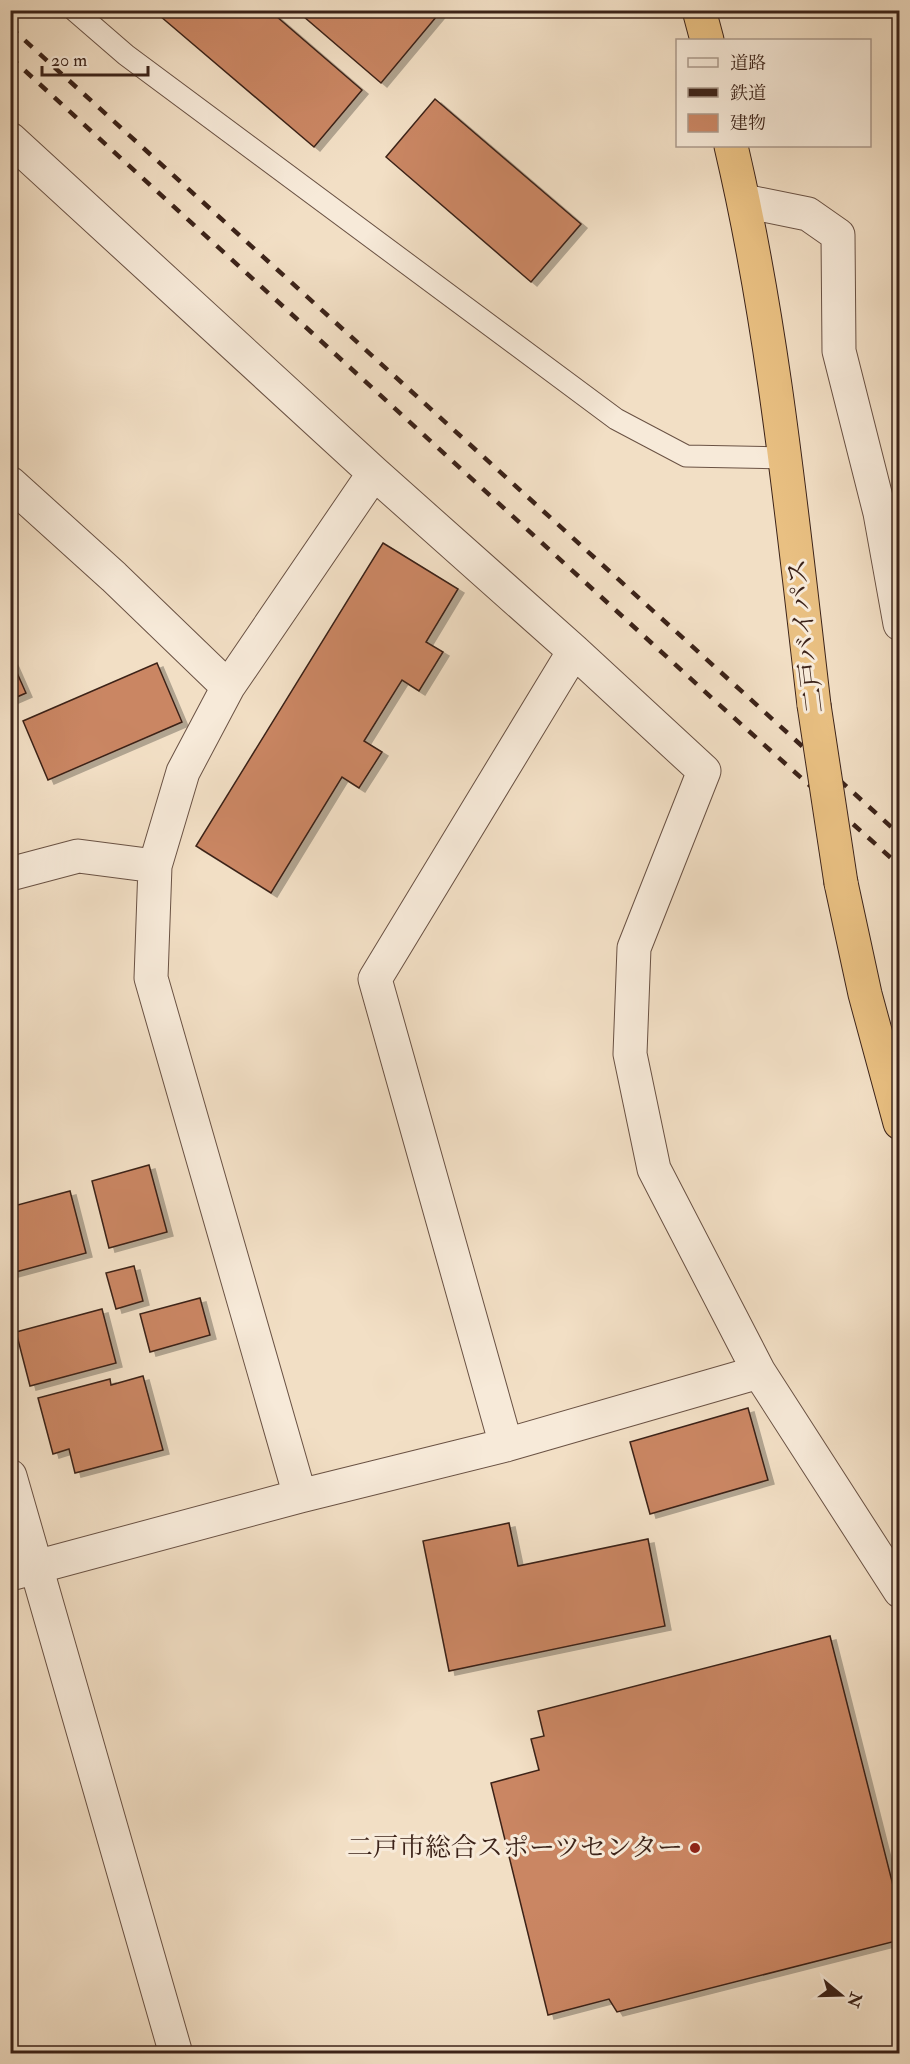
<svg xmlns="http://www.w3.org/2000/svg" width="910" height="2064" font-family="'IM FELL Double Pica','Noto Serif JP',serif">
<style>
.building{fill:#ca8664;stroke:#3c2319;stroke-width:1.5;filter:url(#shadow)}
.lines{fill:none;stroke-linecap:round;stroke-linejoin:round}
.service-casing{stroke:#6a5244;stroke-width:23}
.minor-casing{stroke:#6a5244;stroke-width:35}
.tertiary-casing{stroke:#6a5244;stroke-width:35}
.trunk-casing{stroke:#3c2319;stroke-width:35}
.service{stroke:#f7ead9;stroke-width:21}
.minor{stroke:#f7ead9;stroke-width:33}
.tertiary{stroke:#f7ead9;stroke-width:33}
.trunk{stroke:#e9c082;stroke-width:33}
.rail{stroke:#3c2319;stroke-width:4.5;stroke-dasharray:10 10;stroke-linecap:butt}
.trunk-bridge-casing{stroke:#3c2319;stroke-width:35;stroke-linecap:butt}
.trunk-bridge{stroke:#e9c082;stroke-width:33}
.poi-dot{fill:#8f2418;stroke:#f7ead9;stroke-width:2}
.labels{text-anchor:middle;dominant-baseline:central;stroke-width:6;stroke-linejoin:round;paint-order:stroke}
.street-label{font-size:26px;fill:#3c2319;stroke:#f7ead9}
.poi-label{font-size:26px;fill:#3c2319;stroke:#f7ead9;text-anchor:end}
</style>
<defs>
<filter id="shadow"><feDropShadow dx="6" dy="4" stdDeviation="0" flood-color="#0004"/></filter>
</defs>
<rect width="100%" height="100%" fill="#f2dfc5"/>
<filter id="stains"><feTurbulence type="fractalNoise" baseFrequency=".00333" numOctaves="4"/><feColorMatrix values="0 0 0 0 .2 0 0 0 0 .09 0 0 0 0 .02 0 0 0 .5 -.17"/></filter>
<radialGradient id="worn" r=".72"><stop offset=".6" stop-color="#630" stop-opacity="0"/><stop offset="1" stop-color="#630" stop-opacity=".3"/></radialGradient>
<path class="building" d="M165,10h104l93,80 -48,57 -154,-131z
M296,10h146l-61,73z
M435,99l146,125 -50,58 -145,-125z
M383,543l75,46 -32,53 17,10 -24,39 -17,-11 -38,61 18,11 -23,36 -17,-11 -71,116 -75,-47z
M10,657l16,36 -16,7z
M157,663l25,59 -134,58 -25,-59z
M149,1165l18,67 -58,16 -17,-67z
M70,1191l16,62 -74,20 -2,-66z
M134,1266l9,35 -27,8 -10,-36z
M200,1298l10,37 -60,17 -10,-38z
M102,1309l14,54 -86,23 -14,-54z
M143,1376l20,74 -88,23 -6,-24 -16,5 -15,-56 72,-19 1,6z
M748,1408l20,72 -118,34 -20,-72z
M509,1523l9,43 130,-27 17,87 -216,45 -26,-130z
M830,1636l70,277v27l-283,72 -8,-13 -61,16 -57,-232 48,-13 -8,-31 13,-3 -6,-25z"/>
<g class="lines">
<g class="service-casing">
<path id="service" d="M74,10l52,45 490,364 70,37 99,2"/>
</g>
<g class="minor-casing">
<path id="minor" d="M10,139l364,334 200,178 130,120 -70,177 -4,106 24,115 105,203 141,219
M744,201l64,13 30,21 1,116 41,162 20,111
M10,483l104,94 114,110
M10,874l68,-18 77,10
M506,1445l-131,-466 199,-328
M300,1496l-149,-518 4,-112 28,-94 45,-85 146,-214
M10,1574l290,-78 206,-51 253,-73"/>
</g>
<g class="tertiary-casing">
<path id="tertiary" d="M10,1476l166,578"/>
</g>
<g class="trunk-casing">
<path id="trunk" d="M699,10l8,30
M731,146c43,183 61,372 83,559
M841,883l24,111 35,129"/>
</g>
<use href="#service" class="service"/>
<use href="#minor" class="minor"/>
<use href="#tertiary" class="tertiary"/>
<use href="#trunk" class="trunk"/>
<path class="rail" d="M10,27l890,808
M10,57l704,643 186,166"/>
<g class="trunk-bridge-casing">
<path id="trunk-bridge" d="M814,705l27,178"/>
</g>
<use href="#trunk-bridge" class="trunk-bridge"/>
</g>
<circle class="poi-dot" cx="695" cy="1848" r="6"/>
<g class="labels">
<g class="street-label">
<text transform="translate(806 636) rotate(-97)">二戸バイパス</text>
</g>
<g class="poi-label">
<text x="683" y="1848">二戸市総合スポーツセンター</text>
</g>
</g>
<rect width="910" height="2064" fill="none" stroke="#f2dfc5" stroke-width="36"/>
<rect x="12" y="12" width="886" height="2040" fill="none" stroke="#3c2319" stroke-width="3"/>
<rect x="18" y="18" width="874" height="2028" fill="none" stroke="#3c2319" stroke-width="1.5"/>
<rect x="676" y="39" width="195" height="108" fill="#f7ead9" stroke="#ac9a8c" stroke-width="1.5"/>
<rect x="688" y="58" width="30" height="9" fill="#f7ead9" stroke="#ac9a8c" stroke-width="1.5"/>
<text x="730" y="69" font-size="18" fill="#3c2319">道路</text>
<rect x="688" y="88" width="30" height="9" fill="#3c2319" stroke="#ac9a8c" stroke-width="1.5"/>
<text x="730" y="99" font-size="18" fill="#3c2319">鉄道</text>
<rect x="688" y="114" width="30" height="18" fill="#ca8664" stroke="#ac9a8c" stroke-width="1.5"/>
<text x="730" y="129" font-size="18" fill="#3c2319">建物</text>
<g transform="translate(841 1995) rotate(109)" stroke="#f7ead9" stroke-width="4.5" paint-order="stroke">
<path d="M0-4.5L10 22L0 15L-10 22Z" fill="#3c2319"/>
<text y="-9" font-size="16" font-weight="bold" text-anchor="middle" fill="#3c2319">N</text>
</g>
<path d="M42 66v9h106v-9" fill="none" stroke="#3c2319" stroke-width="3"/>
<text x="51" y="66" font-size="18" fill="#3c2319" stroke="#f7ead9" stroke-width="4.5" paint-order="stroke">20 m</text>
<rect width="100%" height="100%" filter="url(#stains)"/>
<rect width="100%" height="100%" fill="url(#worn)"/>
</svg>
